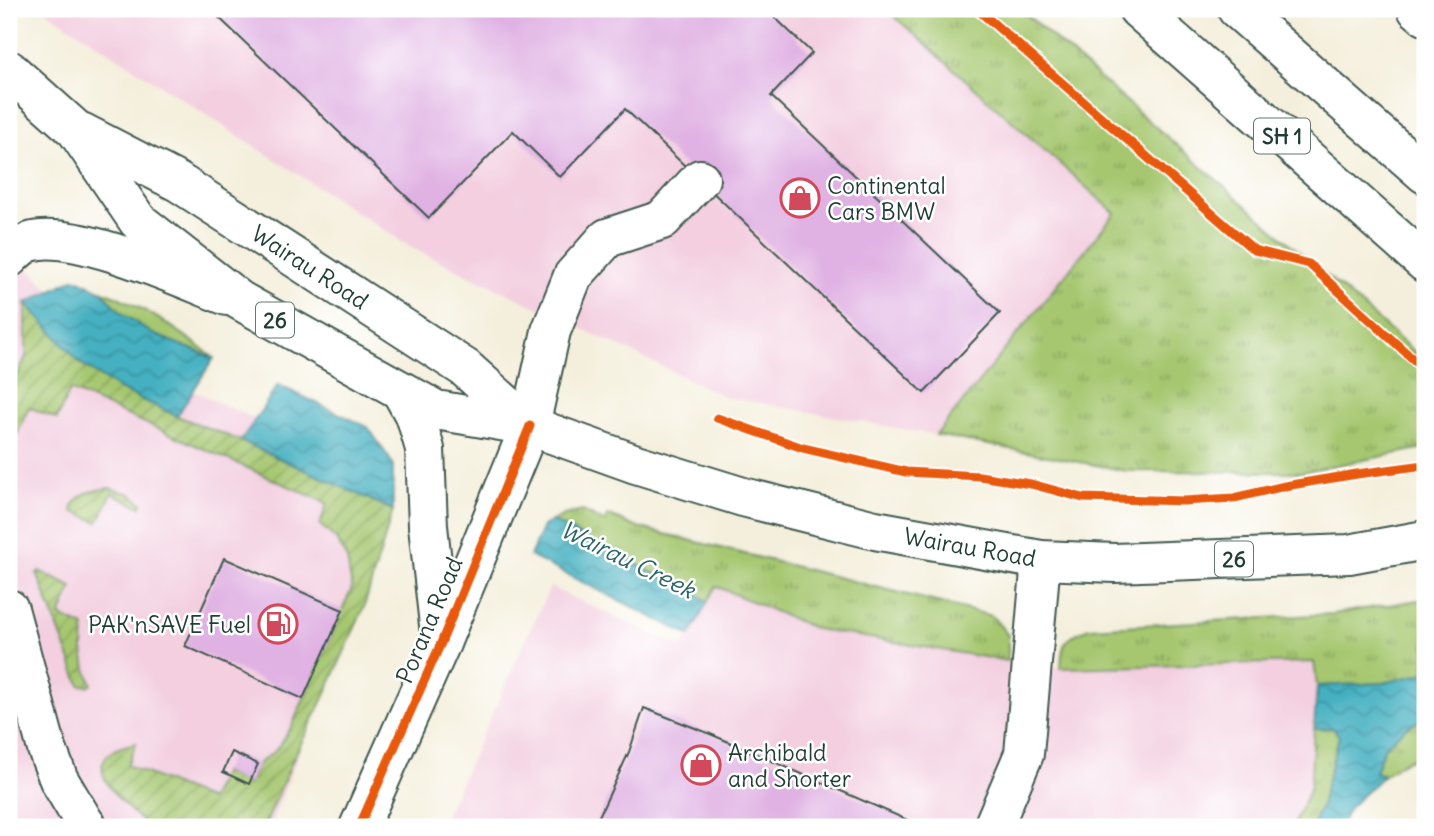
<svg xmlns="http://www.w3.org/2000/svg" width="1434" height="836" font-family="Delius,sans-serif">
<style>
.built{fill:#f3cfe0}
.grass{fill:url(#grass-tufts);stroke:#628252;stroke-width:2}
.garden{fill:url(#garden-furrows);stroke:#628252;stroke-width:2}
.water{fill:url(#water-waves);stroke:#32767a;stroke-width:2}
.building{fill:#e0b2e3}
.lines{fill:none;stroke-linecap:round;stroke-linejoin:round}
.minor-casing{stroke:#3f584d;stroke-width:42}
.major-casing{stroke:#3f584d;stroke-width:42}
.highway-casing{stroke:#3f584d;stroke-width:42}
.minor{stroke:#fff;stroke-width:38}
.major{stroke:#fff;stroke-width:38}
.highway{stroke:#fff;stroke-width:38}
.cycleway-casing{stroke:#fff;stroke-width:13}
.cycleway{stroke:#e8590c;stroke-width:9}
.labels{text-anchor:middle;dominant-baseline:central;stroke-width:5;stroke-linejoin:round;paint-order:stroke}
.shield{fill:#fff;stroke:#627771;stroke-width:2}
.shield-label{font-size:21px;font-weight:bold;fill:#1f3d34}
.poi-label{font-size:23px;fill:#1f3d34;stroke:#fff;text-anchor:start}
.street-label{font-size:23px;fill:#1f3d34;stroke:#fff}
.water-label{font-size:24px;font-style:italic;fill:#2c6565;stroke:#fff}
</style>
<defs>
<pattern id="grass-tufts" width="24" height="20" patternUnits="userSpaceOnUse" patternTransform="scale(1.75)"><rect width="24" height="20" fill="#a6c770"/><path d="M3 7l-1-3M5 7V3M7 7l1-3M15 17l-1-3M17 17v-4M19 17l1-3" fill="none" stroke="#87a35d"/></pattern>
<pattern id="garden-furrows" width="10" height="10" patternUnits="userSpaceOnUse" patternTransform="scale(1.75)"><rect width="10" height="10" fill="#a6c770"/><path d="M-1 1l2-2M0 10L10 0M9 11l2-2" fill="none" stroke="#87a35d"/></pattern>
<pattern id="water-waves" width="16" height="10" patternUnits="userSpaceOnUse" patternTransform="scale(1.75)"><rect width="16" height="10" fill="#44b0c1"/><path d="M0 5q4-4 8 0t8 0" fill="none" stroke="#38909e"/></pattern>
</defs>
<rect width="100%" height="100%" fill="#fff"/>
<filter id="ink" filterUnits="userSpaceOnUse"><feTurbulence type="fractalNoise" baseFrequency=".0143" numOctaves="2"/><feDisplacementMap in="SourceGraphic" scale="14" xChannelSelector="R" yChannelSelector="G"/><feConvolveMatrix kernelMatrix="1 2 1 2 8 2 1 2 1" color-interpolation-filters="sRGB"/></filter>
<filter id="wash" filterUnits="userSpaceOnUse"><feTurbulence type="fractalNoise" baseFrequency=".00686" numOctaves="4" result="noise"/><feDisplacementMap in="SourceGraphic" scale="28" xChannelSelector="R" yChannelSelector="G"/><feGaussianBlur stdDeviation="1.57" result="paint"/><feColorMatrix in="noise" values="0 0 0 0 0 0 0 0 0 0 0 0 0 0 0 0 0 1.4 0 .05"/><feComposite in="paint" operator="in"/></filter>
<g filter="url(#wash)">
<rect width="100%" height="100%" fill="#f4efdc"/>
<path class="built" d="M43,9h843l230,204 -180,222 -210,-38 -316,-150z
M9,248l102,105 279,128 1,33 -121,313h-261z
M715,586l101,43 192,33 53,6 254,-6 2,24 -7,102 -17,39h-853l110,-240 132,60z"/>
<path class="grass" d="M886,9h134l405,352v87l-123,24 -175,-1 -191,-36 179,-222z
M101,290c39,15 80,41 113,68l-61,-24 -31,-21z
M583,511l21,11 4,-7 25,11 359,90 16,19v26l-192,-32 -100,-43 -8,15 -156,-80 12,-6z
M1425,599v74l-42,10 -66,3 -3,-24 -253,6c1,-26 3,-30 28,-40l244,-14z
M1425,718v36l-22,8 -19,13 -9,-3 9,-24 21,-20z
M1333,728l6,8 -18,70 -9,21h-19l17,-39 4,-59z"/>
<path class="garden" d="M26,303l54,60 41,27 56,26 64,25 152,69 -29,97 -42,95 -28,55 -28,66 -4,4h-114c-27,-25 -81,-70 -12,-84l-9,22 83,35 13,-28 26,12 9,-20 18,-14 16,-24 60,-138 -5,-29 -11,-20 -16,-14 7,-22 -257,-113 -13,29 -28,-12 -20,45v-56l17,-40z
M109,488l21,6 12,9 -2,4 -28,-14 -14,29 -26,-11c3,-18 21,-21 37,-23z
M39,571l33,16 -12,29 24,11 -1,22 3,20 6,15 -3,2 -9,-1 -43,-112z"/>
<path class="water" d="M75,278l26,12 21,23 31,21 61,24 -37,58 -56,-26 -41,-27 -54,-60z
M278,385l90,42 25,37v46l-152,-69z
M552,521l156,80 -18,35 -160,-80 13,-30z
M1425,673v45l-20,10 -21,20 -9,24 9,3 -35,33 -9,19h-28l9,-21 18,-70 -6,-8 -19,1 3,-43 66,-3z"/>
<g id="blocks">
<path class="building" d="M210,9h556l46,44 -41,43 229,217 -76,80 -299,-284 -65,68 -47,-46 -84,87z
M224,558l119,52 -40,89 -118,-53z
M644,708l64,25 204,89 -2,5h-316l35,-75z
M232,752l26,12 -9,20 -26,-12z"/>
</g>
</g>
<g filter="url(#ink)">
<use href="#blocks" fill-opacity="0" stroke="#3f584d" stroke-width="2"/>
<g class="lines">
<g class="minor-casing">
<path id="minor" d="M1417,9l8,7
M9,258c6,-6 12,-13 21,-16 42,-14 154,37 197,54
M9,609l38,140 12,31 25,42 4,5
M359,827l82,-184 89,-217 21,-95 22,-55 34,-38 55,-18 38,-41
M993,827l31,-73 17,-194"/>
</g>
<g class="major-casing">
<path id="major" d="M9,70l67,60 62,91 101,79 197,110 94,16 106,38 107,33 132,33 166,30 74,3 234,-9 76,-14
M81,132l97,50 287,186 65,58
M401,391l15,27 9,31 3,77 13,117"/>
</g>
<g class="highway-casing">
<path id="highway" d="M1138,9l287,254
M1237,9l188,165"/>
</g>
<use href="#minor" class="minor"/>
<use href="#major" class="major"/>
<use href="#highway" class="highway"/>
<g class="cycleway-casing">
<path id="cycleway" d="M977,9l277,241 55,14 116,106
M717,418l86,30 103,24 73,4 52,8 52,14 101,3 50,-3 51,-12 72,-12 68,-9
M359,827l82,-184 89,-217"/>
</g>
<use href="#cycleway" class="cycleway"/>
</g>
</g>
<defs>
<g id="shop-ring" transform="scale(2.0125)"><circle r="9.5" fill="#fff" stroke="#d1495b" stroke-width="1.5"/><path d="M-5-2.5h2.3a2.7 3.5 0 0 1 5.4 0H5L5.5 6h-11ZM-1.5-2.5h3a1.5 2.3 0 0 0-3 0Z" fill="#d1495b"/></g>
<g id="fuel-ring" transform="scale(2.0125)"><circle r="9.5" fill="#fff" stroke="#d1495b" stroke-width="1.5"/><path d="M-5.5-6h7V0h2V4h1.3V-2.5L3-4.5l.8-.8L6-3V5H2.5V1h-1V6h-7ZM-4.2-4.7v3.2H.2V-4.7Z" fill="#d1495b"/></g>
</defs>
<g fill-rule="evenodd">
<use href="#shop-ring" x="800" y="198"/>
<use href="#fuel-ring" x="278" y="624"/>
<use href="#shop-ring" x="701" y="765"/>
</g>
<g class="labels">
<g class="shield">
<rect x="1254" y="118.5" width="56" height="35" rx="5"/>
<rect x="256" y="302.5" width="38" height="35" rx="5"/>
<rect x="1215" y="541.5" width="38" height="35" rx="5"/>
</g>
<g class="shield-label">
<text x="1282" y="136">SH 1</text>
<text x="275" y="320">26</text>
<text x="1234" y="559">26</text>
</g>
<g class="poi-label">
<text x="827" y="185">Continental<tspan x="827" dy="26">Cars BMW</tspan></text>
<text x="251" y="624" text-anchor="end">PAK'nSAVE Fuel</text>
<text x="728" y="752">Archibald<tspan x="728" dy="26">and Shorter</tspan></text>
</g>
<g class="street-label">
<text transform="translate(310 267) rotate(33)">Wairau Road</text>
<text transform="translate(970 547) rotate(10)">Wairau Road</text>
<text transform="translate(429 620) rotate(-67)">Porana Road</text>
</g>
<g class="water-label">
<text transform="translate(628 559) rotate(26)">Wairau Creek</text>
</g>
</g>
<rect width="1434" height="836" fill="none" stroke="#fff" stroke-width="35"/>
</svg>
